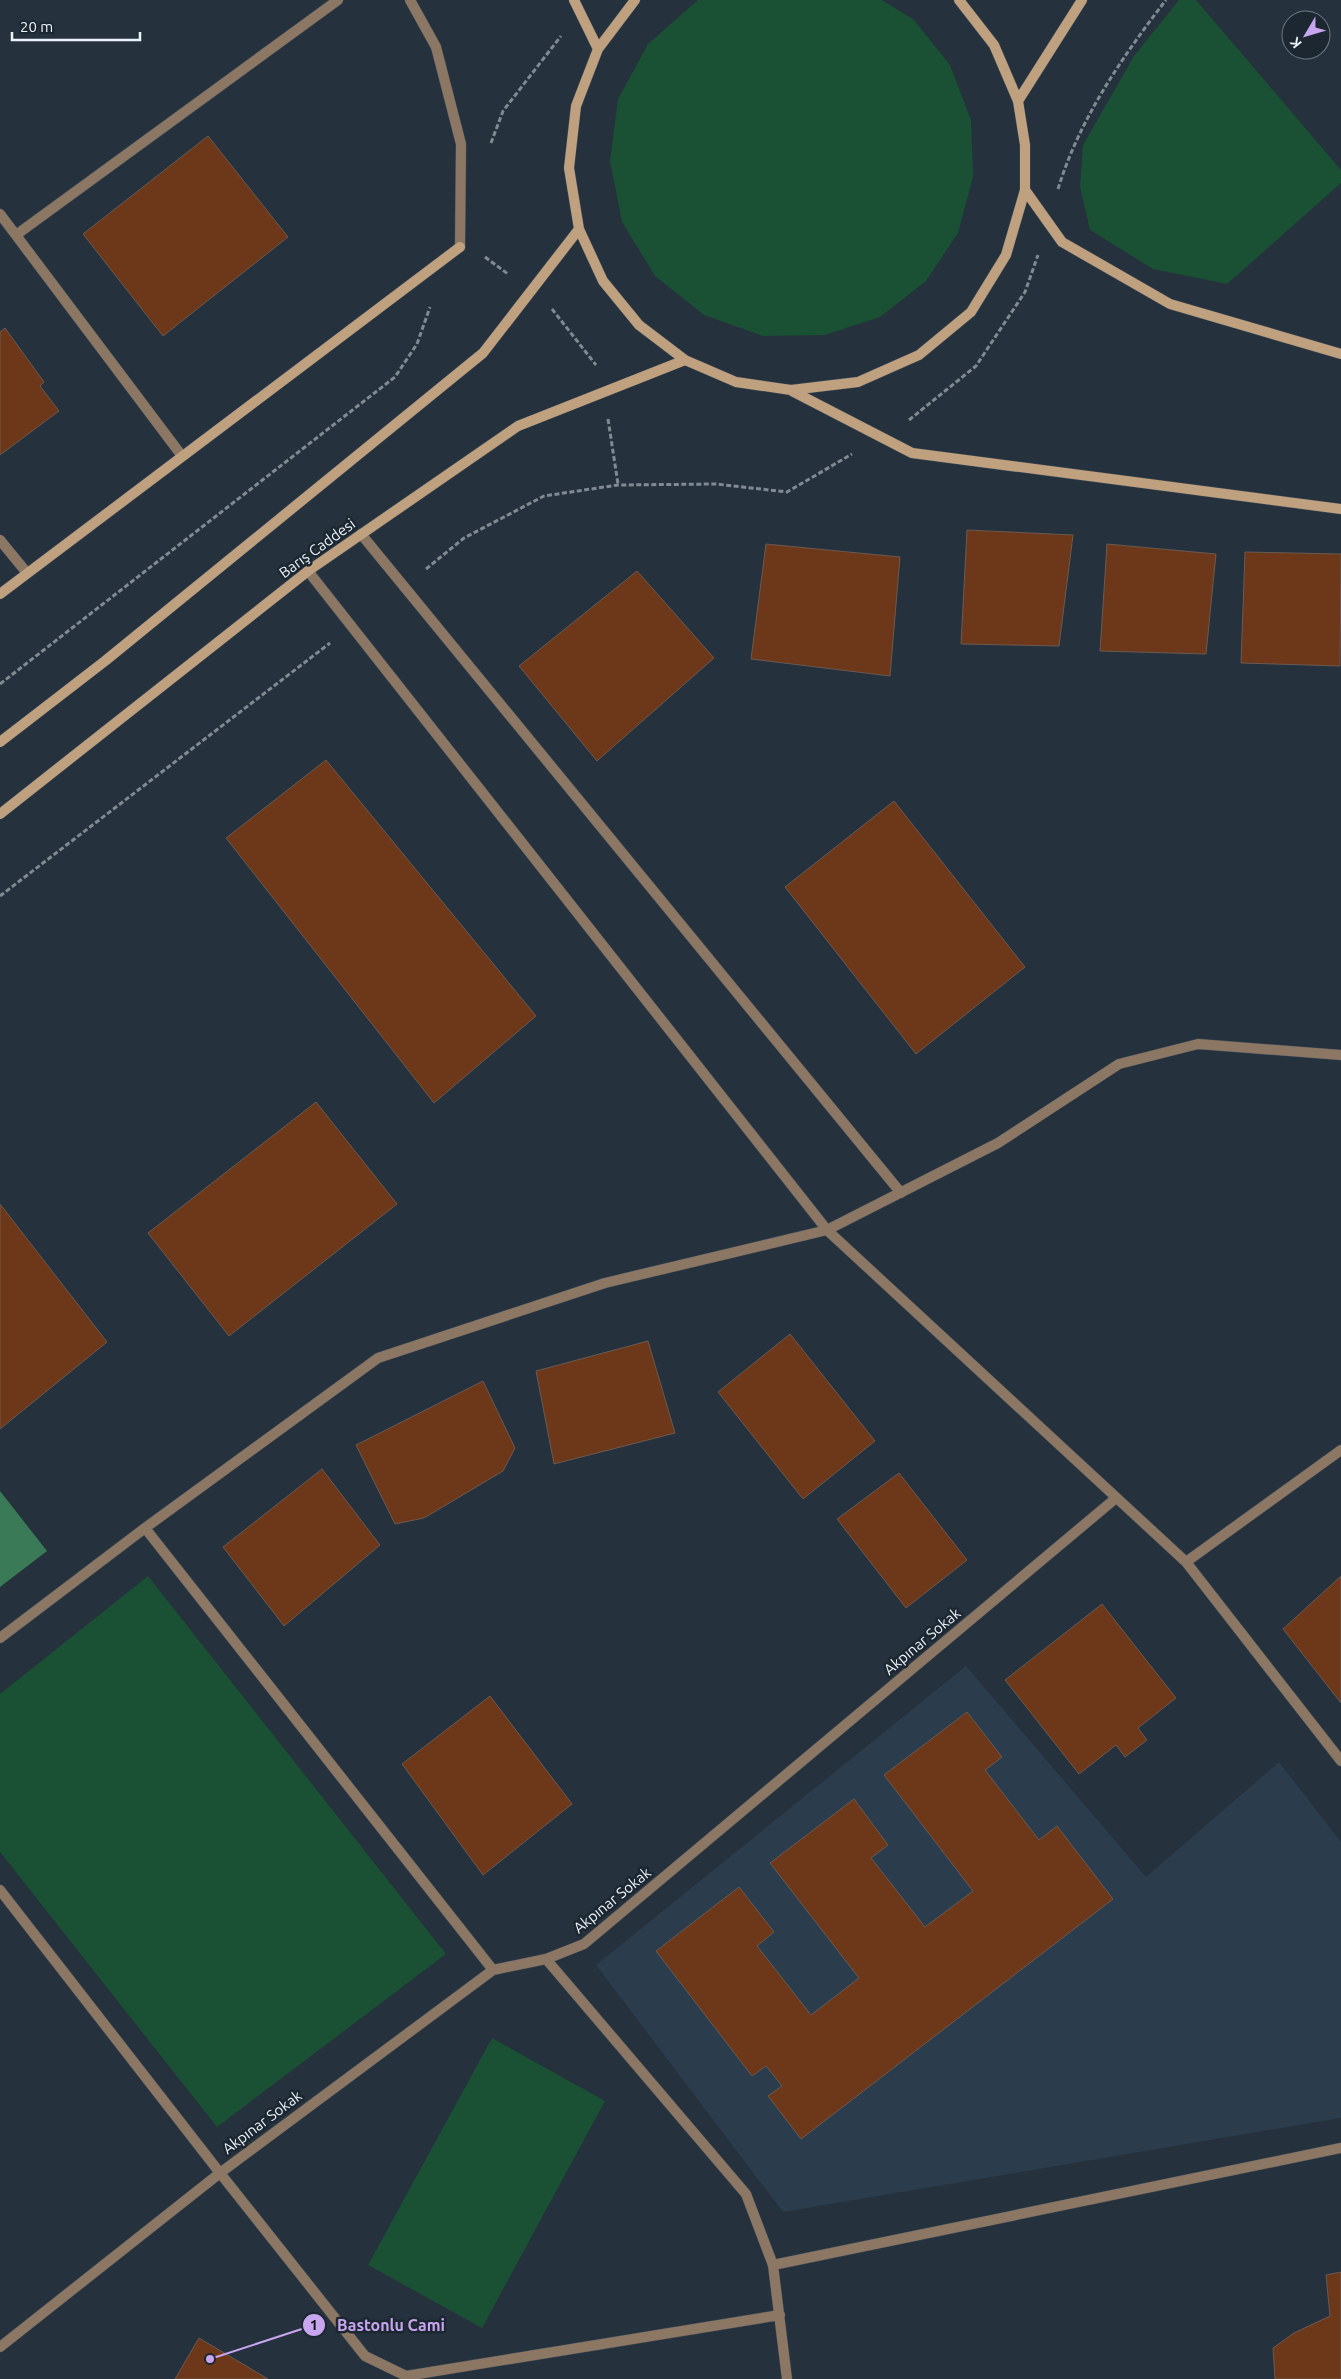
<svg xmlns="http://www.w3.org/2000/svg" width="1341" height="2379" font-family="Ubuntu,sans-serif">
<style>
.built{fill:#2b3d4c}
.green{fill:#1a5033}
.forest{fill:#3b7a57}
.building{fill:#6d3819;stroke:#6a5a52}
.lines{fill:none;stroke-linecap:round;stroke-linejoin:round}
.street-casing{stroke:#414c57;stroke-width:11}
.secondary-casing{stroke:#414c57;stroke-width:11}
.path{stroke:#808a93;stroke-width:3;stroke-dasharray:5 2.5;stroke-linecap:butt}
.street{stroke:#8b7763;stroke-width:10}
.secondary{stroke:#bfa07f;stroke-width:10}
.labels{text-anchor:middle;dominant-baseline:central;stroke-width:5;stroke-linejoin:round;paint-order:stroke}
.street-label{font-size:15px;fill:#ecf4fb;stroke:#1c2731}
.leader{fill:none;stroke:#c7a6ef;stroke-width:2}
.callout-dot{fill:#c7a6ef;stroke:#1c2731;stroke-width:2}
.mark-label{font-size:15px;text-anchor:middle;font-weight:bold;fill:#111}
.callout-label{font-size:16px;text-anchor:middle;font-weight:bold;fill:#c7a6ef;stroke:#1c2731;stroke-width:5;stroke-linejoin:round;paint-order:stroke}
</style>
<rect width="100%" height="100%" fill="#25313c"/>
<path class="built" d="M966,1666l180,211 133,-115 62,80v276l-558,94 -187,-247z"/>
<path class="green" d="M698,0h184l32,20 36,45 21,55 2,57 -15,56 -32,48 -46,36 -55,18 -62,1 -59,-21 -49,-39 -33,-54 -12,-61 8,-62 30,-55z
M1179,0h17l145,170v13l-114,101 -74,-15 -63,-39 -10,-43 3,-42 51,-89z
M148,1576l298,378 -229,173 -217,-275v-158z
M492,2038l113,63 -123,227 -114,-63z"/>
<path class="forest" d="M0,1491l47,60 -47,36z"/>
<path class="building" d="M208,136l80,101 -125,99 -80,-102z
M5,328l39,54 -4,4 19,25 -59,44v-123z
M967,530l106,5 -14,111 -98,-2z
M766,544l134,13 -10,119 -139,-17z
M1107,544l109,10 -10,100 -106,-3z
M1245,552l96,2 -1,112 -99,-3z
M637,571l77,87 -117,103 -78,-95z
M326,760l210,256 -102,87 -208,-265z
M894,801l131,166 -109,87 -131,-167z
M316,1102l81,102 -168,132 -81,-103z
M0,1204l107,138 -107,87z
M790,1334l85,107 -72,58 -85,-107z
M648,1341l27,92 -121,31 -18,-93z
M483,1381l32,67 -12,23 -79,47 -29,6 -39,-79z
M322,1469l58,76 -96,81 -61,-79z
M899,1473l68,87 -61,48 -69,-89z
M1341,1576v127l-58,-74z
M1102,1604l74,94 -38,30 9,12 -22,17 -9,-12 -37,29 -74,-94z
M490,1696l82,108 -89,71 -81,-111z
M967,1712l35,45 -17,13 54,70 18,-14 56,73 -312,240 -33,-43 14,-10 -16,-20 -14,10 -96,-125 83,-64 35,45 -17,14 54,69 48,-37 -89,-115 84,-64 34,46 -17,13 54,69 48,-36 -89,-116z
M1341,2272v107h-66l-2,-31 21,-15 36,-17 -4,-41z
M199,2338l69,41h-93z"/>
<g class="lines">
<g class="street-casing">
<path id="street" d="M410,0l26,47 25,97 -1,103
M0,214l182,242
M16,235l322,-235
M361,534l540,659
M0,540l27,33
M308,571l519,659 359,332 155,199
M145,1528l233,-170 227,-75 222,-53 171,-87 121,-79 79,-20 143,11
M1186,1562l155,-112
M0,1638l145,-110 348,442
M0,1890l220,283 145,183 41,20 374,-61
M546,1959l200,235 27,71
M0,2347l220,-174 273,-203 53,-11 38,-15 532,-446
M787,2379l-14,-114 568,-117"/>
</g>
<g class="secondary-casing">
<path id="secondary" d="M574,0l24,49
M635,0l-37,49 -22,57 -7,62 10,61 24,52 36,44 46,35 51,22 55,8 67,-8 61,-27 52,-43 35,-57 19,-65v-45l-7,-44 -24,-56 -35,-45
M1018,101l64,-101
M1025,190l37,52 108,62 171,50
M792,391l120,62 429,56
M0,594l460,-347
M0,742l105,-81 378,-308 96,-124
M0,814l308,-243 210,-145 167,-66"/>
</g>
<path class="path" d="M491,143l12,-32 58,-75
M1058,189c21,-69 64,-132 108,-189
M485,257l23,17
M552,309l44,56
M608,419l10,65
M909,420l67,-54 49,-74 13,-37
M426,569l38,-31 80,-42 74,-11 98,-1 71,8 65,-38
M0,684l395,-307 22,-33 13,-37
M0,896l330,-253"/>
<use href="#street" class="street"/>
<use href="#secondary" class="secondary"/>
</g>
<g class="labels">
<g class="street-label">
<text transform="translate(317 548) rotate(-36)">Barış Caddesi</text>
<text transform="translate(922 1641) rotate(-40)">Akpınar Sokak</text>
<text transform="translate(612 1900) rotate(-39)">Akpınar Sokak</text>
<text transform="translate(262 2122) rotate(-37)">Akpınar Sokak</text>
</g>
</g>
<path class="leader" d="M210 2359L314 2325"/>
<g class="callout-dot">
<circle cx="210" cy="2359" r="5"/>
<circle cx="314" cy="2325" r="12"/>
</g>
<g class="mark-label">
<text x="314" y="2330">1</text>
</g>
<g class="callout-label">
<text x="391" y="2331">Bastonlu Cami</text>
</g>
<g transform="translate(1306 35) rotate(232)"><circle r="24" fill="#1c2731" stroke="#6f7982"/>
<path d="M0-4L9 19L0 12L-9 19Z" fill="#c7a6ef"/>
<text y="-8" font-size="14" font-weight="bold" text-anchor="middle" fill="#ecf4fb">K</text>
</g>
<path d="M12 32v8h128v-8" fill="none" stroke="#ecf4fb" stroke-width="2.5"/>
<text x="20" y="32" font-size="15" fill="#ecf4fb" stroke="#1c2731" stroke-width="4" paint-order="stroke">20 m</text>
</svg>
